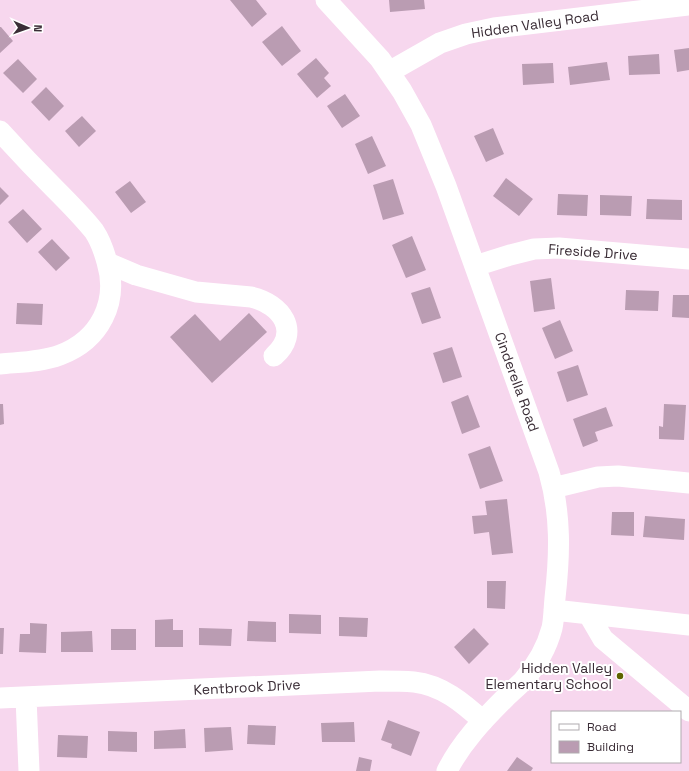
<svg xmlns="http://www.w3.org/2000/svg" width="689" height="771" font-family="'Space Grotesk',sans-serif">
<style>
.building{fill:#ba9cb2}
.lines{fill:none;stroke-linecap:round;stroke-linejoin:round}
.minor{stroke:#fff;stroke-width:21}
.poi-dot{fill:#5f6400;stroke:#fff;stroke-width:1.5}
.labels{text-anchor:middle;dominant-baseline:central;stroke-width:4;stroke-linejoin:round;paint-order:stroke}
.street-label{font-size:14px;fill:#3a2d36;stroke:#fff}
.poi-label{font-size:14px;fill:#3a2d36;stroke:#fff;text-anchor:end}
</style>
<rect width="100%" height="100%" fill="#f7d7ee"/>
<path class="building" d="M230,0h26l11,14 -15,13z
M389,0h35l1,9 -35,3z
M282,26l19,25 -19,15 -20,-24z
M0,27h1l12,14 -13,12z
M689,48v22l-12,2 -3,-22z
M659,54l1,20 -31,1 -1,-19z
M316,58l13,15 -5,5 7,8 -14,12 -20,-24z
M18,59l19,20 -14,14 -20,-20z
M607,62l3,18 -40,5 -2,-18z
M553,63l1,20 -31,2 -1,-21z
M46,87l18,19 -15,15 -18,-19z
M345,94l15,22 -18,12 -15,-22z
M82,116l14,15 -17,16 -14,-16z
M493,128l11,26 -18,8 -12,-26z
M372,136l14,30 -18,8 -13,-30z
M506,178l27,21 -14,17 -26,-20z
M393,179l11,35 -21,6 -10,-35z
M130,181l16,21 -15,11 -16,-21z
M0,187l9,9 -9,9z
M558,194l30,1 -1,21 -30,-1z
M600,195l32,1 -1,20 -31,-1z
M647,199l35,1v20l-36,-1z
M23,209l19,20 -15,14 -19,-21z
M412,236l14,34 -20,8 -14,-33z
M52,239l18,19 -14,13 -18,-19z
M551,278l4,31 -21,3 -4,-31z
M430,287l11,31 -19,6 -11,-31z
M626,290l33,1 -1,20 -33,-1z
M673,295h16v23l-17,-1z
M17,303l26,1 -1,21 -26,-1z
M249,313l18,19 -55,51 -42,-46 25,-23 25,27z
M560,320l13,31 -18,8 -13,-31z
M452,347l10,30 -19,6 -10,-30z
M578,365l10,30 -21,7 -10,-30z
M468,395l12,32 -18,7 -11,-32z
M0,404h3l1,20 -4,1z
M664,404l22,1 -2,35 -25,-1v-13l4,1z
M606,407l7,19 -18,6 3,9 -15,6 -10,-28z
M490,446l13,35 -23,8 -12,-35z
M507,499l6,54 -21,2 -3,-23 -15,2 -2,-18 15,-1 -2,-14z
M612,512h22v24l-23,-1z
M645,516l40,3 -1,21 -41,-3z
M487,581h19l-1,28 -18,-1z
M289,614l32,1v19l-32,-1z
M339,617l29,1 -1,19 -28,-1z
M173,619v11h10v17h-28v-27z
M248,621l28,1v20l-29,-1z
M30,623l17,1 -1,29 -27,-1 1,-18h10z
M0,628h4l-1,26h-3z
M199,628l33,1 -1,17 -32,-1z
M474,628l15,16 -20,20 -15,-17z
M111,629h25v21h-25z
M92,631l1,21h-32v-20z
M388,720l32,12 -9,24 -20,-8 1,-4 -11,-4z
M354,722l1,20h-33l-1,-19z
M248,725l28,1 -1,19 -28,-1z
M231,727l2,23 -28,2 -1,-24z
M185,729l1,19 -32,1v-18z
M108,731l29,1v20l-29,-1z
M58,735l30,1 -1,22 -30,-1z
M359,757l13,3 -2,11h-14z
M517,757l16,11 -2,3h-24z"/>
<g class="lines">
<path class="minor" d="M326,0l54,59 22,32 19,34 25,61 103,286c12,42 11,82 6,126 -1,10 -1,21 -3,30 -5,19 -16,38 -29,53 -6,6 -12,11 -18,17 -22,22 -44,45 -58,73
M389,72l51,-29 26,-9 28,-6 195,-23
M0,131c18,20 36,39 55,58 13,13 27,27 39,42 6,9 10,20 13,31 12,40 -7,78 -47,93 -19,7 -40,7 -60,9
M108,263l28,12 60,17 55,5c31,7 50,35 23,59
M475,266l35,-11 24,-6 25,-1 130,11
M553,488l45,-11 20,-1 71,7
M554,610l135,15
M589,615l14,24 86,72
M26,697l3,74
M0,698l380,-17c11,0 23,0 34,1 28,3 49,21 69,39"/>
</g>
<circle class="poi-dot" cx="620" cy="676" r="4"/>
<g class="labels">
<g class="street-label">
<text transform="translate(535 24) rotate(-8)">Hidden Valley Road</text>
<text transform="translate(593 252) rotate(4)">Fireside Drive</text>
<text transform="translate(517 382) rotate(70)">Cinderella Road</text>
<text transform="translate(247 687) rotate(-3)">Kentbrook Drive</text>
</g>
<g class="poi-label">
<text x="612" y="668">Hidden Valley<tspan x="612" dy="16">Elementary School</tspan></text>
</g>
</g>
<rect x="551" y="711" width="130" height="52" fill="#ffffff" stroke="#b0abaf"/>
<rect x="559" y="724" width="20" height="6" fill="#ffffff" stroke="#b0abaf"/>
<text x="587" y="731" font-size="12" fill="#3a2d36">Road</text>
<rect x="559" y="741" width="20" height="12" fill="#ba9cb2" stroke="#b0abaf"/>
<text x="587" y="751" font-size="12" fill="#3a2d36">Building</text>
<g transform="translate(28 28) rotate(92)" stroke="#ffffff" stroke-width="3" paint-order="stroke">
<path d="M0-3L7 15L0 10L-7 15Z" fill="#3a2d36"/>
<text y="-6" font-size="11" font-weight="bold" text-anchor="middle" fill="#3a2d36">N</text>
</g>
</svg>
